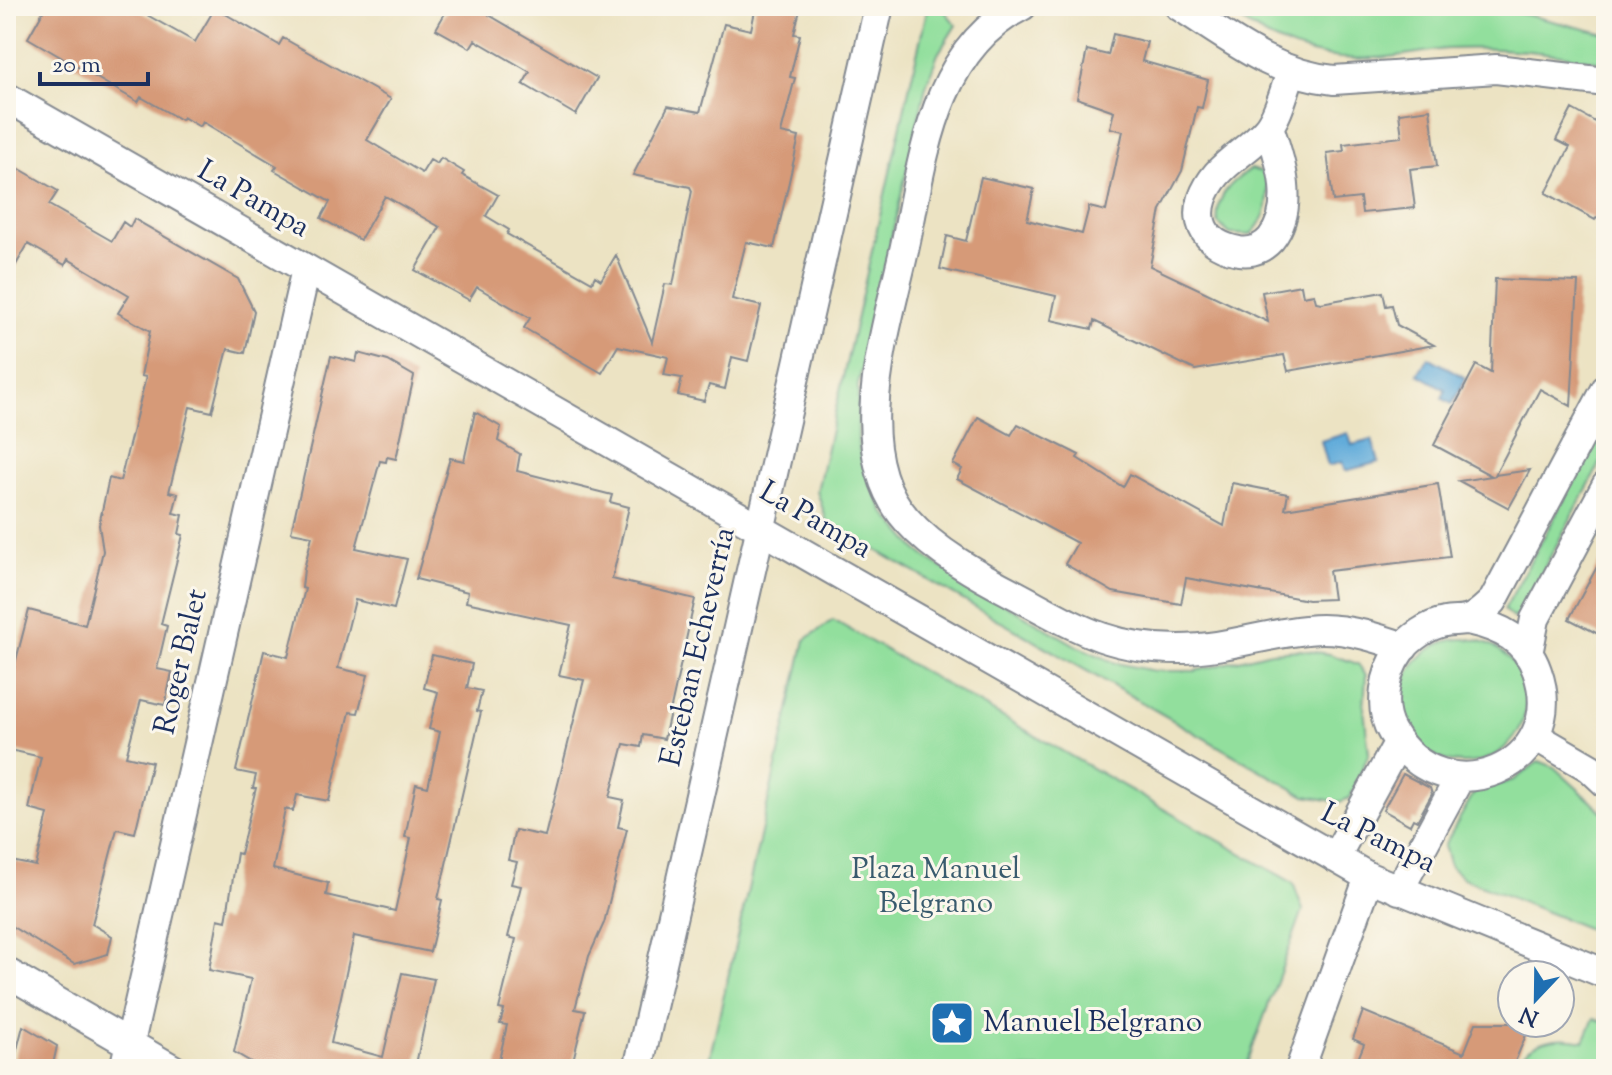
<svg xmlns="http://www.w3.org/2000/svg" width="1612" height="1075" font-family="'Sorts Mill Goudy',serif">
<style>
.green{fill:#92df9d;stroke:#56877e;stroke-width:2}
.water{fill:#62acda;stroke:#3e6e9c;stroke-width:2}
.building{fill:#d69a78}
.lines{fill:none;stroke-linecap:round;stroke-linejoin:round}
.street-casing{stroke:#848990;stroke-width:32}
.street{stroke:#fff;stroke-width:28}
.labels{text-anchor:middle;dominant-baseline:central;stroke-width:6;stroke-linejoin:round;paint-order:stroke}
.street-label{font-size:30px;fill:#1b2f5e;stroke:#fbf7ec}
.park-label{font-size:30px;fill:#395b6e;stroke:#fbf7ec}
.poi-label{font-size:30px;fill:#1b2f5e;stroke:#fbf7ec;text-anchor:start}
</style>
<rect width="100%" height="100%" fill="#fbf7ec"/>
<filter id="ink" filterUnits="userSpaceOnUse"><feTurbulence type="fractalNoise" baseFrequency=".0125" numOctaves="2"/><feDisplacementMap in="SourceGraphic" scale="16" xChannelSelector="R" yChannelSelector="G"/><feConvolveMatrix kernelMatrix="1 2 1 2 8 2 1 2 1" color-interpolation-filters="sRGB"/></filter>
<filter id="wash" filterUnits="userSpaceOnUse"><feTurbulence type="fractalNoise" baseFrequency=".006" numOctaves="4" result="noise"/><feDisplacementMap in="SourceGraphic" scale="32" xChannelSelector="R" yChannelSelector="G"/><feGaussianBlur stdDeviation="1.8" result="paint"/><feColorMatrix in="noise" values="0 0 0 0 0 0 0 0 0 0 0 0 0 0 0 0 0 1.4 0 .05"/><feComposite in="paint" operator="in"/></filter>
<g filter="url(#wash)">
<rect width="100%" height="100%" fill="#ece3c3"/>
<path class="green" d="M928,6l16,4 12,15 -18,29 -12,32 -68,299v59l6,24 20,44 32,37 19,15 144,83 37,16 39,8h40l76,-19 29,-2 29,4 29,10 8,11 -2,34 5,44 -19,45 -11,4 -34,-6 -478,-274 -10,-31z
M1224,6h266l116,28v29c-52,-11 -104,-16 -158,-14 -24,2 -48,8 -72,9 -55,5 -111,-14 -152,-52z
M1251,169l14,4c6,24 4,44 -15,62l-20,-1 -12,-11c-3,-27 12,-40 33,-54z
M1606,423v30l-87,162 -6,3 -9,-8z
M833,620l460,263 10,27 -58,159h-538l98,-429z
M1402 701a62 62 0 1 1 124 0a62 62 0 1 1-124 0Z
M1539,761l15,6 52,48v121l-143,-58 -13,-12 -6,-20 31,-55 39,-11z
M1594,1018l12,5v46l-48,-12 -24,12h-22c16,-28 43,-35 72,-28z"/>
<path class="water" d="M1428,357l38,21 -14,26 -10,-6 4,-8 -28,-16z
M1348,433l4,12 20,-5 7,22 -34,9 -3,-9 -14,4 -7,-25z"/>
<g id="blocks">
<path class="building" d="M46,6h85l64,36 20,-34 64,37 4,-7 108,61 -24,41 55,33 8,-13 7,4 4,-6 23,14 -2,3 36,20 -12,21 23,14 -2,4 85,48 3,-6 6,4 15,-25 36,87 13,-58 8,1 19,-94 -2,-4 -57,-12 35,-69 32,6 24,-88 27,6 5,-24h45l-7,28 6,1 -10,42 5,1 -14,55 18,4 -25,111 -28,-6 -14,57 29,7 -13,55 -16,-4 -7,32 -16,-4 -5,16 -26,-6 4,-17 -18,-3 4,-18 -50,-11 -16,27 -78,-45 6,-10 -53,-31 -8,13 -54,-30 25,-43 -55,-31 -25,44 -39,-22 9,-16 -56,-32 3,-4 -74,-44 -3,5 -17,-10 -2,3 -40,-23 -3,5 -110,-64z
M449,6h45l-5,9 108,63 -21,37 -53,-31 7,-12 -55,-32 -5,8 -34,-19z
M1113,34l34,8 -5,19 66,19 -6,28 -5,-1 -15,64 -21,39 -11,56 118,56 -6,-30 39,-7 2,11 11,-2 2,8 5,1 62,-11 3,14 6,-1 5,20 37,20 -146,26 -4,-16 -89,15 -101,-49 -2,8 -41,-9 5,-24 -116,-27 7,-33 19,5 15,-64 53,12 -7,31 55,14 7,-27 17,4 17,-80 -13,-3 4,-17 -37,-13 10,-48 21,5z
M1430,109l7,57 -27,3 5,39 -53,5 -2,-15 -27,3 -6,-48 17,-2 -1,-7 59,-7 -3,-24z
M1572,109l34,19v94l-9,-5 -2,3 -49,-27 24,-46 -14,-7z
M6,161l52,30 -9,14 63,36 11,-19 7,5 4,-8 104,60 16,32 -9,42 -17,-4 -16,63 -22,-5 -21,85 9,2 -5,19 10,2 -4,19 4,1 -22,89 6,2 -10,43 15,3 -7,33 -24,-5 -15,56 26,6 -17,71 -18,-4 -25,95 20,12 -4,18 -34,10 -68,-41v-63l30,6 12,-52 -19,-5 12,-52 -35,-8v-78l7,1 16,-62 56,15 18,-74 -4,-26 10,-47 11,3 26,-104 -5,-1 9,-45 -32,-18 11,-18 -61,-36 -3,6 -37,-21 -22,38z
M1495,279l83,3 -7,124 -31,-17 -45,86 35,-5 -21,38 -50,-27 33,-5 -58,-31 42,-80 15,8z
M358,353l30,8 26,15 -18,83 -9,-2 -1,5 -6,-1 -24,87 51,11 -13,50 -39,-9 -17,68 30,7 -10,38 -8,-1 -21,89 -32,-6 -4,16 -8,-2 -12,60 55,14 -2,12 69,16 16,-73 -6,-1 11,-53 12,3 12,-55 -11,-3 9,-37 -14,-4 8,-33 40,9 -5,24 15,3 -5,20 4,1 -43,187 4,1 -12,52 -76,-16 -23,107 52,14 19,-84 32,6 -19,90h-152l-29,-17 17,-73 -42,-9 9,-51 8,2 11,-68 3,1 16,-66h-3l3,-13 -20,-4 28,-120 24,6 17,-68 -3,-1 2,-19 8,-33 -21,-4 40,-176 25,6z
M475,412l26,15 -3,14 22,13 -3,17 95,24 -2,7 19,5 -17,72 83,20 -31,140 -21,-4 -2,12 -17,-3 -14,53 14,3 -6,27 9,2 -23,94 -15,33 -14,53 10,2 -14,58h-74l10,-44 -7,-1 4,-14 -5,-1 17,-70 -8,-2 13,-51 -10,-2 6,-22 -9,-2 7,-30 30,6 39,-156 -25,-5 12,-50 -105,-23 2,-10 -52,-13 34,-121 14,3z
M978,417l33,18 7,-11 61,31 -2,3 46,29 7,-13 94,52 8,-43 56,11 -3,15 153,-25 12,73 -121,14 4,28 -25,1 -122,-22 -5,26 -68,-12 -48,-28 12,-21 -120,-64 5,-10 -9,-5z
M1606,550v88l-37,-19z
M1403,774l27,14 2,6 -15,27 -4,-2 -3,6 -27,-15z
M1363,1011l101,42 12,-30h55l-19,46h-158l10,-25 -11,-5z
M23,1026l34,20 -5,23h-40z"/>
</g>
</g>
<g filter="url(#ink)">
<use href="#blocks" fill-opacity="0" stroke="#848990" stroke-width="2"/>
<g class="lines">
<g class="street-casing">
<path id="street" d="M1022,6c-89,44 -99,155 -117,240 -17,80 -61,205 2,274 27,31 72,56 109,75 60,32 92,54 163,54 51,0 95,-19 143,-20 28,0 56,9 82,18
M1179,6c51,32 94,68 155,74l162,-11 110,13
M6,97l1363,780 237,97
M1269,127c12,34 27,80 2,112 -9,10 -19,14 -32,12 -45,-8 -49,-45 -22,-77 15,-17 36,-28 50,-45 12,-14 17,-39 24,-56
M1468,620c32,7 58,19 69,51 34,95 -93,149 -145,61 -14,-23 -8,-59 8,-81 10,-13 28,-26 45,-29 7,-2 16,0 24,-3 9,-3 17,-12 24,-18l113,-212
M1528,654l7,-35 71,-133
M1535,736l55,32 16,15
M1335,858l63,-115
M1399,890l61,-113
M6,972l167,97
M124,1069l182,-800
M638,1069l241,-1063
M1300,1069l69,-192"/>
</g>
<use href="#street" class="street"/>
</g>
</g>
<defs>
<g id="sight-square" transform="scale(2.3)"><rect x="-9" y="-9" width="18" height="18" rx="4" fill="#1f6fb2" stroke="#fbf7ec"/><path d="M0-6L1.8-2.2L6-1.7L2.9 1.2L3.7 5.4L0 3.3L-3.7 5.4L-2.9 1.2L-6-1.7L-1.8-2.2Z" fill="#fff"/></g>
</defs>
<g fill-rule="evenodd">
<use href="#sight-square" x="952" y="1023"/>
</g>
<g class="labels">
<g class="street-label">
<text transform="translate(253 200) rotate(30)">La Pampa</text>
<text transform="translate(815 521) rotate(30)">La Pampa</text>
<text transform="translate(699 647) rotate(-77)">Esteban Echeverría</text>
<text transform="translate(182 662) rotate(-77)">Roger Balet</text>
<text transform="translate(1378 839) rotate(26)">La Pampa</text>
</g>
<g class="park-label">
<text x="936" y="870">Plaza Manuel<tspan x="936" dy="34">Belgrano</tspan></text>
</g>
<g class="poi-label">
<text x="983" y="1023">Manuel Belgrano</text>
</g>
</g>
<rect width="1612" height="1075" fill="none" stroke="#fbf7ec" stroke-width="32"/>
<g transform="translate(1536 999) rotate(202)"><circle r="38" fill="#fbf7ec" stroke="#a1a7b3" stroke-width="2"/>
<path d="M0-6L14 30L0 20L-14 30Z" fill="#1f6fb2"/>
<text y="-12" font-size="22" font-weight="bold" text-anchor="middle" fill="#1b2f5e">N</text>
</g>
<path d="M40 72v12h108v-12" fill="none" stroke="#1b2f5e" stroke-width="4"/>
<text x="52" y="72" font-size="24" fill="#1b2f5e" stroke="#fbf7ec" stroke-width="6" paint-order="stroke">20 m</text>
</svg>
